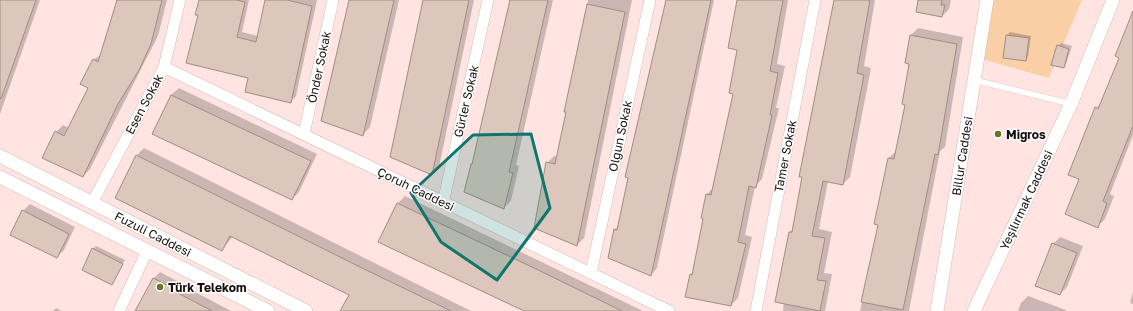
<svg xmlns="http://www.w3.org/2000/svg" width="1133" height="311" font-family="'Golos Text',sans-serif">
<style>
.green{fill:#facfa6}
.shadow{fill:#0003}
.building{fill:#ddc7bc;stroke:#a28c83}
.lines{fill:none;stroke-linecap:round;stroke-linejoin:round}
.service-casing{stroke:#d3b9b6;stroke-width:6}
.minor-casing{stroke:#d3b9b6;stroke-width:12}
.tertiary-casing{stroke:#d3b9b6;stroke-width:14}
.service{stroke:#fff;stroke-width:5.5}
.minor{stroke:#fff;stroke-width:11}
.tertiary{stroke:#fff;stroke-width:13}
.marked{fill:#0f766e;fill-opacity:0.2;stroke:#0f766e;stroke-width:3;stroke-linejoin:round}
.poi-dot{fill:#627829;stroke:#fff;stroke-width:1.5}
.labels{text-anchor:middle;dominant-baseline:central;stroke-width:3;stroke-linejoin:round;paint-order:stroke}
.street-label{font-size:12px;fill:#170e0d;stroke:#fff}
.poi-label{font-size:12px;font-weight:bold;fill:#170e0d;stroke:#fff;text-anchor:start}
</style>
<rect width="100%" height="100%" fill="#ffe4e1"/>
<path class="green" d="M986,0h96l-33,78 -74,-21z"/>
<path class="shadow" d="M0,0h40l-40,114z
M117,0h50l-9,36 -68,133 -7,7 -27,-44 7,-7 6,3 20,-41 4,-27 9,-6z
M200,0h49l-7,32 16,4 9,-36h50l-21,96 -6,6 -40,-25 -51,-62z
M350,0h49l-29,127 -7,8z
M424,0h50l-35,167 -7,7z
M510,0h43l-37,165 3,1 -8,35 -7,7 -39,-16 7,-28 2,-2z
M588,0h44l-48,238 -7,7 -30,-82 7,-7 4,1 9,-46h-2z
M666,0h48l-57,268 -6,7 -36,-45 4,-5z
M738,0h50l-11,64 8,2 -9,42h3l-17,71 -7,7 -10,49 7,2 -14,61 -7,7 -41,-30 4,-4 10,-53h-2l5,-24 7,-7 21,-94 4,-44z
M835,0h40l-11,66 7,2 -21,109 -7,7 -15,-3 -9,48 13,3 -8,41 8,1 -7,37h-42l7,-79 3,-3z
M920,0h31l-2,9 -7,7z
M1133,12v123l-23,59 4,2 -9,23 -7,7 -18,-48 16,-70 6,-6 18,-45z
M918,28l45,9 -18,110 -5,4 -31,160h-49l19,-87 -4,-1 14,-65 7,-7 10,-47 5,-40v-29z
M1010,32l21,4 -3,21 -3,3 -18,-25z
M1061,43l11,3 -6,18 -3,3 -5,-21z
M179,88l138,66 -18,38 -7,7 -139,-66 18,-38z
M144,148l327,163h-126l5,-17 -117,-58 -11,14 -85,-95z
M405,196l238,115h-119l-144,-70 18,-38z
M30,204l45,23 -11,23 -7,7 -34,-46z
M1060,237l23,9 -16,41 -7,7 -7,-50z
M96,246l29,14 -13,23 -19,-34z
M160,272l25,13 -1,1 47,25h-95l18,-33z
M1133,291v13l-3,-1z
M1028,296l38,14v1h-48l3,-8z
M56,308l6,3h-9z"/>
<path class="building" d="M0,0h36l-35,99 -1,-1z
M117,0h45l-11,44 -12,26 -21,34 -35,73 -41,-19 13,-27 9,5 24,-48 -8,-4 13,-25 5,3z
M199,0h37l9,2 -8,35 19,5 9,-42h22l25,6 -21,97 -46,-11 3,-14 -62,-15 12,-48h-3z
M349,0h45l-31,136 -42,-15z
M423,0h46l-37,175 -42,-18z
M510,0h38l-39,172 4,1 -9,36 -40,-17 7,-28h1z
M666,0h45l-60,276 -43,-18 6,-29 3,1 11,-52 -3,-1z
M737,0h46l-13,71 8,2 -8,42h2l-16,73 -7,-2 -11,56 8,2 -15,62 -46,-9 5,-23 2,1 11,-56 -2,-1 5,-24 5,1 22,-101 -4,-1 8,-43 -9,-2z
M834,0h36l-13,73 7,2 -21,110 -20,-4 -11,55 13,2 -8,42 9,1 -6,30 -45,-9 14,-70h3l10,-55h-3z
M918,0h24l-1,5h4l-3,12 -26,-5z
M587,4l38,8 -48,234 -43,-18 12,-66 9,2 11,-52h-2z
M1133,11v115l-30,75 4,2 -9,25 -33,-14 14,-35 -11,-4 27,-68 3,2 21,-51 -4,-2z
M910,35l47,9 -19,111 -3,-1 -32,156 -42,-8 17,-77 -4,-1 14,-66 6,1 11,-54 -3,-1 7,-40 -4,-1z
M1006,35l23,3 -3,23 -23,-3z
M1057,45l12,4 -5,19 -13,-3z
M171,95l140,66 -19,39 -140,-66z
M136,155l226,113 89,43h-111l9,-16 -119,-59 -8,15 -107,-53z
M397,203l137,65 88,43h-98l-146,-69z
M22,210l47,24 -12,24 -47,-23z
M1052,243l25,10 -17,42 -25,-9z
M92,248l31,16 -11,21 -30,-15z
M153,278l26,13 -1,2 34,18h-77z"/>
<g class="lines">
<g class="service-casing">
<path id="service" d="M974,80l97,24"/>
</g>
<g class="minor-casing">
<path id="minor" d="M164,67l505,244
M304,134l29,-134
M92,203l72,-136 16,-67
M443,203l45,-203
M591,273l59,-273
M119,311l28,-60
M756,311l59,-311"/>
</g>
<g class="tertiary-casing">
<path id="tertiary" d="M0,156l306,155
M0,177l268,134
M937,311l50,-311
M974,311l97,-207 42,-104"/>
</g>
<use href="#service" class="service"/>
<use href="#minor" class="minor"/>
<use href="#tertiary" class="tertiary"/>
</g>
<path class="marked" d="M531,134l19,74 -53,72 -56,-38 -30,-49 62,-58z"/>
<g class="poi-dot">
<circle cx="998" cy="134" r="4"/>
<circle cx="160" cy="287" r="4"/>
</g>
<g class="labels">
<g class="street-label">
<text transform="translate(319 67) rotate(-78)">Önder Sokak</text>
<text transform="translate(466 101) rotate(-77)">Gürler Sokak</text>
<text transform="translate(144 104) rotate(-62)">Esen Sokak</text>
<text transform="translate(620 136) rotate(-78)">Olgun Sokak</text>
<text transform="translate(785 156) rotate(-79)">Tamer Sokak</text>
<text transform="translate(962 156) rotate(-81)">Billur Caddesi</text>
<text transform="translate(416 189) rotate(26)">Çoruh Caddesi</text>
<text transform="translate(1026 200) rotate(-65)">Yeşilırmak Caddesi</text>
<text transform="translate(153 234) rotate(27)">Fuzuli Caddesi</text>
</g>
<g class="poi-label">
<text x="1006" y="134">Migros</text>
<text x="168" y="287">Türk Telekom</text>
</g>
</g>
</svg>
